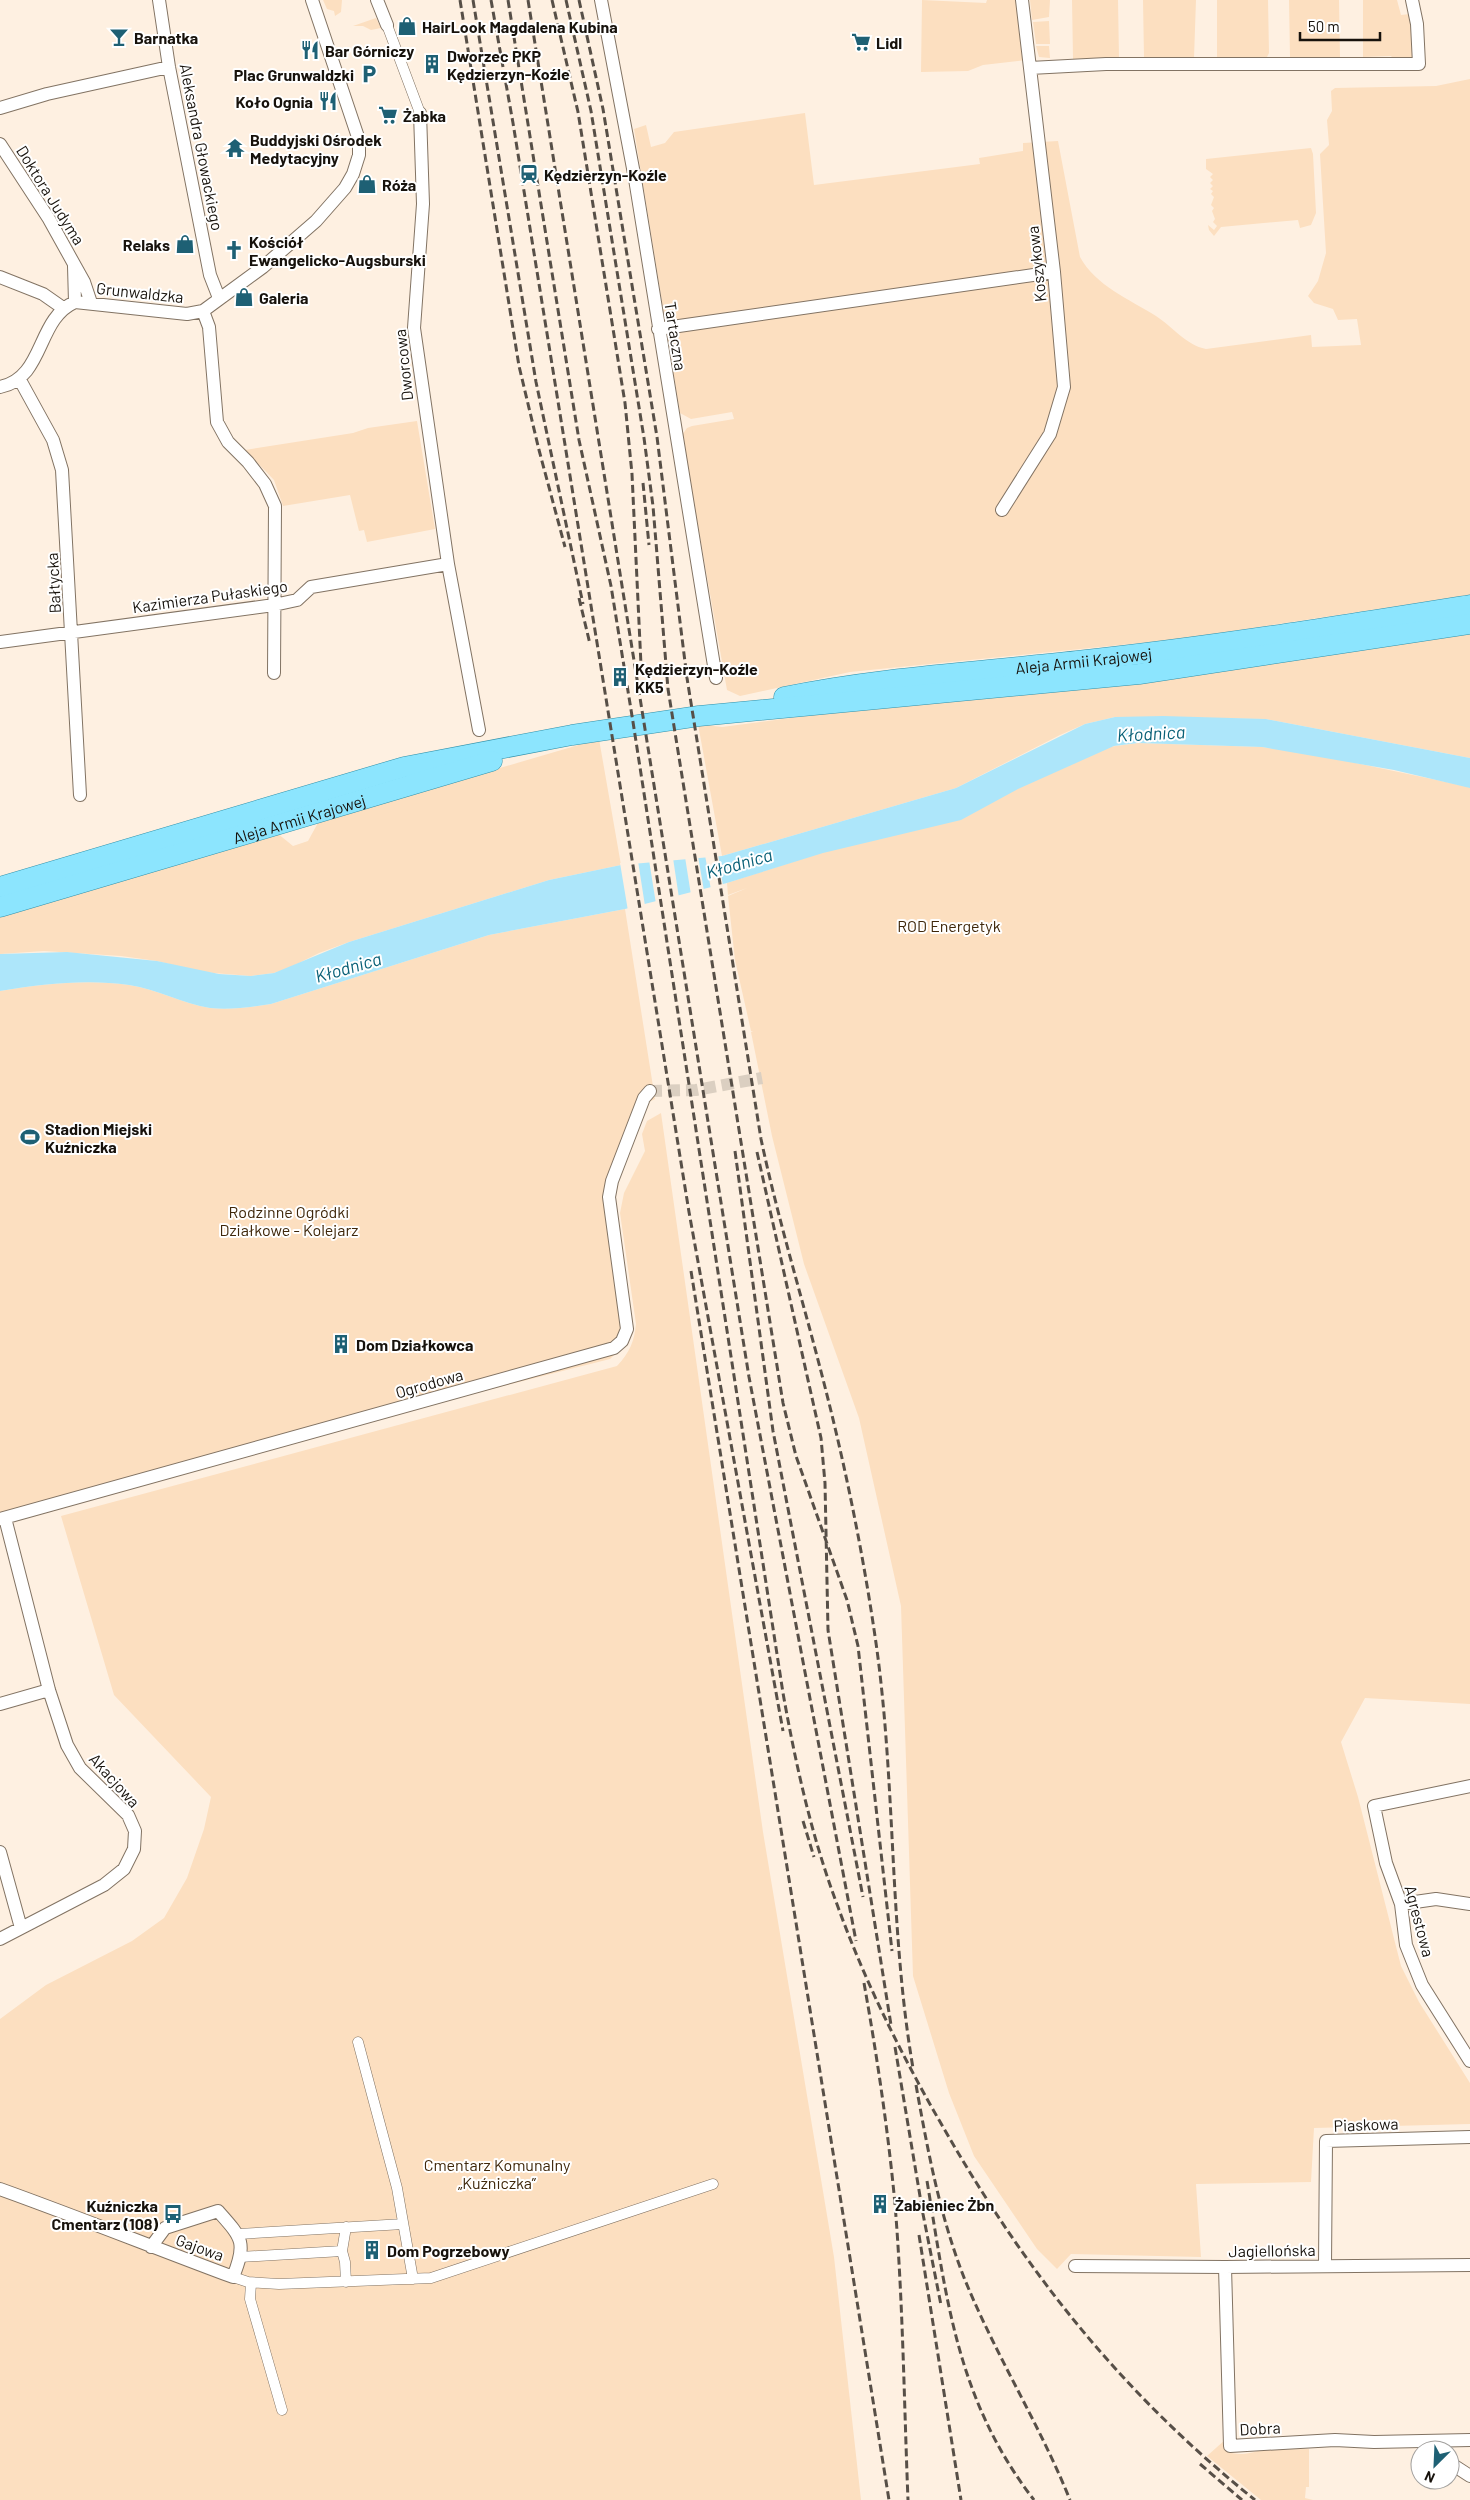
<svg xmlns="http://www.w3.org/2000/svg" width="1470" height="2500" font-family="Barlow,sans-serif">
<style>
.green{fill:#fcdfc0}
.water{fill:#ade6fa}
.pier{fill:#fef0e1}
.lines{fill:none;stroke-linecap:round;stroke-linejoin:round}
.minor-tunnel{stroke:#dbcfc1;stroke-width:12;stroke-dasharray:12 6;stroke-linecap:butt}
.pedestrian-casing{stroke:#827363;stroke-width:11}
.minor-casing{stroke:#827363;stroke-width:14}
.primary-casing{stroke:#3190a9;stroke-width:21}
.pedestrian{stroke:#fff;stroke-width:10}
.minor{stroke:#fff;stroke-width:12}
.primary{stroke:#8ce5fe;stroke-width:20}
.rail{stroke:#574f47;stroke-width:3;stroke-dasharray:8 4;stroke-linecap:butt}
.labels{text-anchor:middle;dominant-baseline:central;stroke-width:4;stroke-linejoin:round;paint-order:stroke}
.poi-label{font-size:16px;font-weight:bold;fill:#17120c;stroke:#fff;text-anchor:start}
.street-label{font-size:16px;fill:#17120c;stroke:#fff}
.park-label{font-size:16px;fill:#3f270a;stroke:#fff}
.water-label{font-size:18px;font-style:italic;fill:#086077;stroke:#fff}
</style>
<rect width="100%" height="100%" fill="#fef0e1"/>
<path class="green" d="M323,0h19l-1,12 -6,4 -1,-5 -7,-2z
M922,0l64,3 1,-3h30l9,60 -43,5 -15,6 -47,1z
M1030,0h20l-1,17 -17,3z
M1072,0h46l1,58 -46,1z
M1143,0h53l-2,58h-50z
M1217,0h51l1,53 -2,4h-50z
M1289,0h50l1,57h-50z
M1363,0h34l4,15 9,-1 5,44 -19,4 -5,-6 -28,1z
M376,18l5,10 -10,2 -8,-4h-10z
M1049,21l1,23h-14l-3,-22z
M1036,46h13l1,12 -11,-1z
M1470,79v516l-290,44 -330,33 -110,24 -13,-6 -45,-255 5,-7 5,-2 42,-7 -2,-7 -41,7 -11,-6 -46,-284 12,-4 5,22 14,-4 9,-11 131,-19 9,72 166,-21 -1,-6 44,-7v-8l35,-2 22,116c16,29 49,42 76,59 17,11 30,29 50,33l105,-14 1,12 49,-2 -4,-26 -19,1 -5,-11 -19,-6 -6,-7 10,-15 8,-28 -6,-99 9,-9 -2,-25 5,-9 -1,-20 4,-3 101,-2z
M1311,148l2,6 3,59 -5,12 -11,3 -2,-8 -77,7 -7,9 -5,-6 -1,-5 6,5 3,-4 -4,-4 2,-3 -3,-8 2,-3 -3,-3 3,-8 -3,-3 2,-3 -3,-2 3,-3 -3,-3 3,-3 -3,-3 3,-3 -7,-5v-10z
M417,421l18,108 -68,13 -3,-12 -5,1 -9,-36 -67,11 -9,-26 -29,-30 108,-17 15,-5z
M1470,629v129l-204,-39 -151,-2 -30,7 -25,11 -104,53 -234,68 -24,-132 24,3z
M599,739l22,126 -72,15 -200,62 -30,11 -30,15 -15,5 -23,3 -50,-4 -44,-11 -36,-5 -77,-5 -44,3v-38l277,-83 16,13 15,-5 11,-20z
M1138,743l124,4 51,7 157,33v917l-105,-6 -24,44 17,55 43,169 18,36 51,81v41l-156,4 -3,54 -115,2 5,73 -130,-3 -14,15 -20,-20 -63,-93 -25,-63 -36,-117 -12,-370 -42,-188 -55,-154 -32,-128 -21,-104h2l-2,-1 -16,-71 -7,-64 19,-8 -19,7 -1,-12 152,-49 215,-85z
M625,909l30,190 -10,5 -38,94 17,118 -3,32 -11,11 -194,49 -416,111v-528c43,-7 86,-12 129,-6 28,4 54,19 81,23 21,2 41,-1 61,-4l218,-69z
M661,1113l102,719 71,425 27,243h-861v-481l46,-34 86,-44 32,-23 23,-40 17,-49 7,-32 -97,-102 -53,-179 556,-150c13,-14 17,-24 19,-42l-16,-111 4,-20 21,-42 -3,-17 5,-13z
M1226,2439l1,12c8,5 24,3 33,-1l49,-1v38h-3l-1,11 8,2h-52l-54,-44z"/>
<path class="water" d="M1163,716l103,3 204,39v30l-76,-18 -132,-23 -124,-4 -24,3 -96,43 -57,31 -138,33 -96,30 -102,26 -136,26 -218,69c-20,3 -40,6 -61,4 -27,-4 -53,-19 -81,-23 -43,-6 -86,-1 -129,6v-37l67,-2 90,9 62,13 32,2 23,-3 75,-31 200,-62 72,-15 101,-9 234,-68 129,-64 30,-7z"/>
<path class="pier" d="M718,854l5,32 -12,4 -6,-35z
M698,856l6,35 -13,4 -6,-38z
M673,858l6,40 -23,6 -7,-44z
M638,861l7,45 -17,5 -8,-48z"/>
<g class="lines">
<path class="minor-tunnel" d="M650,1091l46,-1 66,-12"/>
<g class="pedestrian-casing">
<path id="pedestrian" d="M387,25l33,88
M358,2042l39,146 16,91
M346,2227l-4,24 3,11 1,20
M239,2234l164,-10
M240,2257l102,-6
M233,2277l15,5 31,2 152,-6 282,-94
M251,2283l-1,16 32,111"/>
</g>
<g class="minor-casing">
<path id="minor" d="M159,0l10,67 41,208 9,23
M377,0l10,25
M601,0l34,179 81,499
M1030,68l76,-4h313l-2,-40 -5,-24
M0,108l47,-14 122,-27
M420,113l3,91 -9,124 34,236 31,166
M0,144l49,75 35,63 7,21
M74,266l1,36
M0,277l43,17 20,14
M203,311l6,16 8,95 11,20 20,20 17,22 10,22 -1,167
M658,329l396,-57
M20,380l33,60 9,30 18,325
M0,387c45,-9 36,-68 75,-85l112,12 16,-3 60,-44 53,-46 29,-33 8,-14 6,-19v-15l-47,-140
M1002,510l48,-76 14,-47 -10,-115 -32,-272
M0,642l274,-37 23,-5 14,-13 137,-23
M0,1519l614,-171 8,-7 5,-12 -18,-132 3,-16 32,-83 6,-7
M0,1704l49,-14
M1470,1786l-96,20 12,57 15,41 5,41 16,40 48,76
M0,1852l21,76
M1401,1904l35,-5 34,5
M0,1939l104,-54 20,-16 10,-20 1,-18 -7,-16 -48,-47 -13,-23 -18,-55 -44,-172
M0,2189c78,28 155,59 233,88 14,-35 9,-39 -15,-66l-53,17 -14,19
M1325,2265l1,-124 144,-4
M1075,2266l150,1 245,-2
M1225,2267l5,179 105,-6 39,2 96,-2
M1450,2463l20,13"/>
</g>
<g class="primary-casing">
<g id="primary">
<path id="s1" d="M784,697c97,-20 195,-25 293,-36 132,-14 262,-35 393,-56"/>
<path d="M0,887l404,-120 168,-32 127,-19 440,-42 331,-50"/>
<path id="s2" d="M0,907l492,-146"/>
</g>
</g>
<use href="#pedestrian" class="pedestrian"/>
<use href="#minor" class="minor"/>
<use href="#primary" class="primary"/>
<path class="rail" d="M460,0l59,366 20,84 26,97
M473,0l63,382 47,222
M491,0l22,123 176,1089 94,519
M508,0l71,440 32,146 22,136 150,971c13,73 29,145 55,214 28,77 64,149 105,220 85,148 179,266 312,373
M528,0l221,1377 107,564
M552,0l26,112 47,291 7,71 9,191
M566,0l25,111 53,327 9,68 15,183 115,714 13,53 51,144 11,46 34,305
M579,0l24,109 54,328 30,241 74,461c18,85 44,168 65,252 21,83 38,168 50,252 20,141 13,285 37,425
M643,483l6,62
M579,598l11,46
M735,1151l38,280 90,466
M757,1152l64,286 4,45 3,147 63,395
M691,1271l198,1229
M803,1821l11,36
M864,1983c13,73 24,147 31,221 8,99 9,197 13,296
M895,2047l28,167 18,91
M916,2085c12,67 24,132 49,195 31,76 75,145 105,220
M927,2181c20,120 30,219 107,319
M919,2235l42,265
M1200,2464l42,36"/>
</g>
<defs>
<g id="shop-bare" transform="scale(1.5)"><path d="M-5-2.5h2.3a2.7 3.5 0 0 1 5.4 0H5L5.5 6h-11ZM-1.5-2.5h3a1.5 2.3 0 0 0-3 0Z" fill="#1e6074" stroke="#fff" stroke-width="2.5" paint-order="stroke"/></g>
<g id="bar-bare" transform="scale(1.5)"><path d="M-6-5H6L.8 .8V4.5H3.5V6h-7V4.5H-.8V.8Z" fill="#1e6074" stroke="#fff" stroke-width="2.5" paint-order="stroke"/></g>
<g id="supermarket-bare" transform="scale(1.5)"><path d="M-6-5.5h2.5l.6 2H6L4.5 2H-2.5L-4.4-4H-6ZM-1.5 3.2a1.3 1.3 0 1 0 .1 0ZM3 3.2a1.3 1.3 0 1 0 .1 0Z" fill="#1e6074" stroke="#fff" stroke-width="2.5" paint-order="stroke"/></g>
<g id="restaurant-bare" transform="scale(1.5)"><path d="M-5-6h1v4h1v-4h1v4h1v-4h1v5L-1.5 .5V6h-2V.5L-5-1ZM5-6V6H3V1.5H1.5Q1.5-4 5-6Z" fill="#1e6074" stroke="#fff" stroke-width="2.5" paint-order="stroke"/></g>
<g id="building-bare" transform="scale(1.5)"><path d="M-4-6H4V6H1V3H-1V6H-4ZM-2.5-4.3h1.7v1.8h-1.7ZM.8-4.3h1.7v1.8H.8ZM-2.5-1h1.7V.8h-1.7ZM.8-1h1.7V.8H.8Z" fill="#1e6074" stroke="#fff" stroke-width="2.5" paint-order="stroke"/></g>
<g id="parking-bare" transform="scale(1.5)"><path d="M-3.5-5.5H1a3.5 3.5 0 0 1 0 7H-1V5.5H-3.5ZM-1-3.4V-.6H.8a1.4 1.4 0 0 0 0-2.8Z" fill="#1e6074" stroke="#fff" stroke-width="2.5" paint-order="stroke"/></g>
<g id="temple-bare" transform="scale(1.5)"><path d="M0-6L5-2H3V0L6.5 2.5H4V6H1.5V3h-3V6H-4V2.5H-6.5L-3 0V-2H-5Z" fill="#1e6074" stroke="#fff" stroke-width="2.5" paint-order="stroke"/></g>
<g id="station-bare" transform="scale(1.5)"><path d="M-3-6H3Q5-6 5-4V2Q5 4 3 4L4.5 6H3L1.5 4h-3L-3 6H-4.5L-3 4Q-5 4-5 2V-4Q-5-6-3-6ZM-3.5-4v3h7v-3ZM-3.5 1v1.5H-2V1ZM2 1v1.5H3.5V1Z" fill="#1e6074" stroke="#fff" stroke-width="2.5" paint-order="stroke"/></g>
<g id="church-bare" transform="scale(1.5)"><path d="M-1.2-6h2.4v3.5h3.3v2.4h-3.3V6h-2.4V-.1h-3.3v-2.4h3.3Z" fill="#1e6074" stroke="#fff" stroke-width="2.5" paint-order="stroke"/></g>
<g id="stadium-bare" transform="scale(1.5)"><path d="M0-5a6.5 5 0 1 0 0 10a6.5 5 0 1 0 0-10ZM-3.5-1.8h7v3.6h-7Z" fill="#1e6074" stroke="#fff" stroke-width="2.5" paint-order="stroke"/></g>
<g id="bus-bare" transform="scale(1.5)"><path d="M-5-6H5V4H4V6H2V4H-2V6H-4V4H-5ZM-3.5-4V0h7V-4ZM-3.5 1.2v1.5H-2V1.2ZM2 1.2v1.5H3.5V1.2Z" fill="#1e6074" stroke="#fff" stroke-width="2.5" paint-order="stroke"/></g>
</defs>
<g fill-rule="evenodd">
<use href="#shop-bare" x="407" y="26"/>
<use href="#bar-bare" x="119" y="37"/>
<use href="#supermarket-bare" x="861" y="42"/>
<use href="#restaurant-bare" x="310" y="50"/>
<use href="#building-bare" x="432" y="64"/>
<use href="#parking-bare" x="369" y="74"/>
<use href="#restaurant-bare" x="328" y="101"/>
<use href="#supermarket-bare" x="388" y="115"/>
<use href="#temple-bare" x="235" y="148"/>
<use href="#station-bare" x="529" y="174"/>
<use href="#shop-bare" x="367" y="184"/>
<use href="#shop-bare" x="185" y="244"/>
<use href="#church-bare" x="234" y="250"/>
<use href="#shop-bare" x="244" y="297"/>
<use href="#building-bare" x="620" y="677"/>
<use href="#stadium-bare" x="30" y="1137"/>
<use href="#building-bare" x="341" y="1344"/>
<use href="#building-bare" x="880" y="2204"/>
<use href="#bus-bare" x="173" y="2214"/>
<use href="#building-bare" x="372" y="2250"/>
</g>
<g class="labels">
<g class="poi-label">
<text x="422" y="26">HairLook Magdalena Kubina</text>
<text x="134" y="37">Barnatka</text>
<text x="876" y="42">Lidl</text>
<text x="325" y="50">Bar Górniczy</text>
<text x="447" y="55">Dworzec PKP<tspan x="447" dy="18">Kędzierzyn-Koźle</tspan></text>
<text x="354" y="74" text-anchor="end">Plac Grunwaldzki</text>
<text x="313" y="101" text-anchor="end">Koło Ognia</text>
<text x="403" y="115">Żabka</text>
<text x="250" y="139">Buddyjski Ośrodek<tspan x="250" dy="18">Medytacyjny</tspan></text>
<text x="544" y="174">Kędzierzyn-Koźle</text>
<text x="382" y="184">Róża</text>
<text x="249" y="241">Kościół<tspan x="249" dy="18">Ewangelicko-Augsburski</tspan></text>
<text x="170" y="244" text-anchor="end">Relaks</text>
<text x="259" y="297">Galeria</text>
<text x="635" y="668">Kędzierzyn-Koźle<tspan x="635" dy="18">KK5</tspan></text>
<text x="45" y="1128">Stadion Miejski<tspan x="45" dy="18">Kuźniczka</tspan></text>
<text x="356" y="1344">Dom Działkowca</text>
<text x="895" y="2204">Żabieniec Żbn</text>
<text x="158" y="2205" text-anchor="end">Kuźniczka<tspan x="158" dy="18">Cmentarz (108)</tspan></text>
<text x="387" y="2250">Dom Pogrzebowy</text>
</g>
<g class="street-label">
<text transform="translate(202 147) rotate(79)">Aleksandra Głowackiego</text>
<text transform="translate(51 195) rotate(58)">Doktora Judyma</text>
<text transform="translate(1036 264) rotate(-96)">Koszykowa</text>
<text transform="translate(140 292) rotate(6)">Grunwaldzka</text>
<text transform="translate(676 336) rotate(81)">Tartaczna</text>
<text transform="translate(403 365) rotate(-96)">Dworcowa</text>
<text transform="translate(53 583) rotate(-93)">Bałtycka</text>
<text transform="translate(210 596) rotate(-8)">Kazimierza Pułaskiego</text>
<text stroke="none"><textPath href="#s1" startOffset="302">Aleja Armii Krajowej</textPath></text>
<text stroke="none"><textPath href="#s2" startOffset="312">Aleja Armii Krajowej</textPath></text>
<text transform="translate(429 1383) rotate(-16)">Ogrodowa</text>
<text transform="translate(115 1780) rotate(48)">Akacjowa</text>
<text transform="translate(1420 1921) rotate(75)">Agrestowa</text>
<text transform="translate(1366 2124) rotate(-2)">Piaskowa</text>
<text transform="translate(200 2247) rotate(20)">Gajowa</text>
<text transform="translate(1272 2250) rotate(-1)">Jagiellońska</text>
<text transform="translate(1260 2428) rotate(-3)">Dobra</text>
</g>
<g class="park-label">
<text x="949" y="925">ROD Energetyk</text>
<text x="289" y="1211">Rodzinne Ogródki<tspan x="289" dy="18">Działkowe - Kolejarz</tspan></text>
<text x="497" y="2164">Cmentarz Komunalny<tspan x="497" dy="18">„Kuźniczka”</tspan></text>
</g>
<g class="water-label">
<text transform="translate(1151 733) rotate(-3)">Kłodnica</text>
<text transform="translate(739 863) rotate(-16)">Kłodnica</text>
<text transform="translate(348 967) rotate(-16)">Kłodnica</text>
</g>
</g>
<g transform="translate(1435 2465) rotate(204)"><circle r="24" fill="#ffffff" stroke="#a2a09e"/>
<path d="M0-4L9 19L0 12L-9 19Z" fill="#1e6074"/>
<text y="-8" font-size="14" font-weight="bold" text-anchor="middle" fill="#17120c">N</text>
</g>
<path d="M1300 32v8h80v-8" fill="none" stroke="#17120c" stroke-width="2.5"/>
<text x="1308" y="32" font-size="15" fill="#17120c" stroke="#ffffff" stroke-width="4" paint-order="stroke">50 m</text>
</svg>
